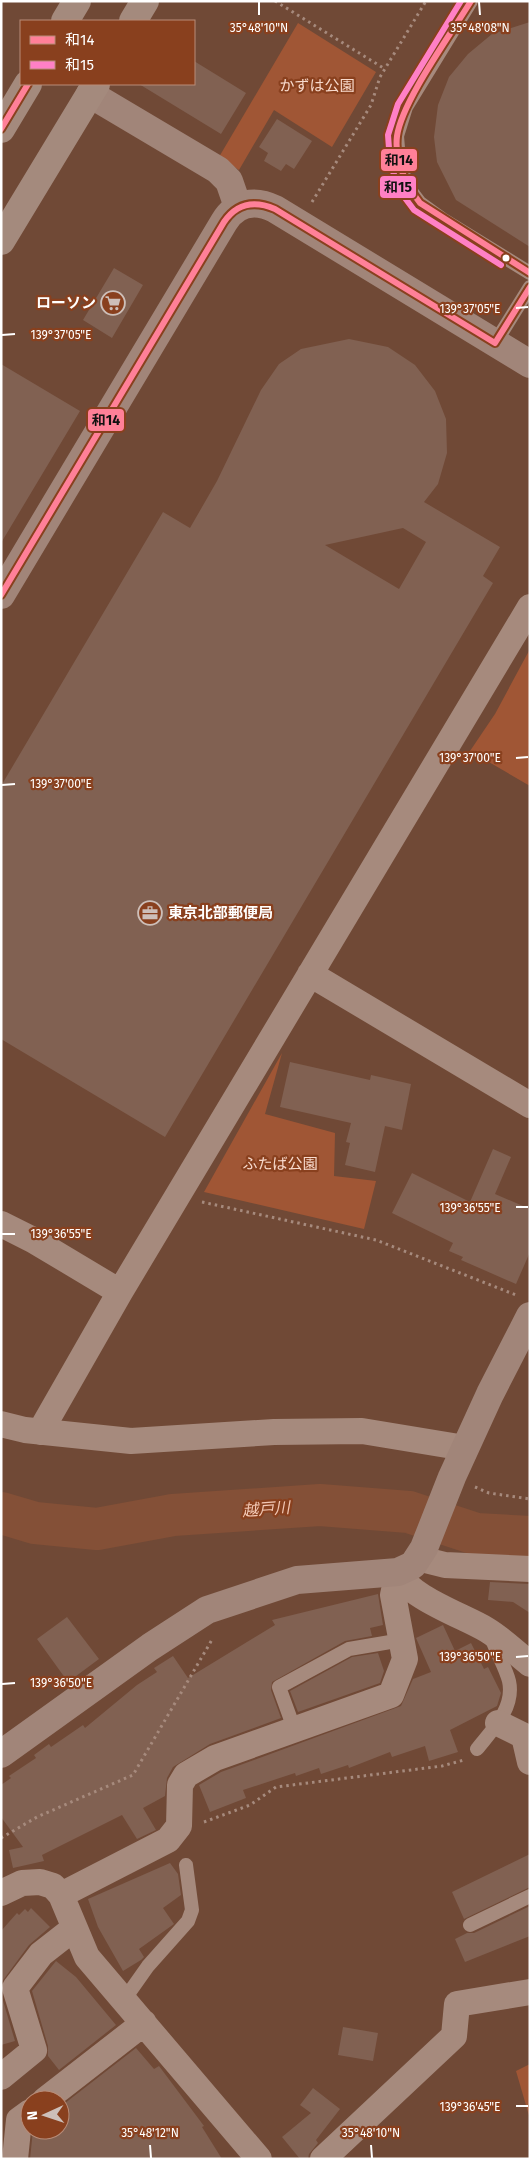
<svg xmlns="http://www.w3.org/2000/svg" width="531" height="2160" font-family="'Fira Sans','Noto Sans JP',sans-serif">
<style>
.green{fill:#a05635}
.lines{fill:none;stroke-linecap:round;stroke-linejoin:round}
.river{stroke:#845037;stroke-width:42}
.building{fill:#816152;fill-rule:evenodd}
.path{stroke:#a68a7d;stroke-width:3;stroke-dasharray:2.5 4;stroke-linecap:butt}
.lane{stroke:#a68a7d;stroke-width:14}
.street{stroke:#a68a7d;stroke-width:26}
.secondary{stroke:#a18579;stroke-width:28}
.highway{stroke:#a48a7d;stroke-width:28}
.bus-1-casing{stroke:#89401e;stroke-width:10}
.bus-2-casing{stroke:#89401e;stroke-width:10}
.bus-1{stroke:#ff8098;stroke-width:6}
.bus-2{stroke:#ff80c5;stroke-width:6}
.ticks{fill:none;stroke:#fff;stroke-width:2}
.bus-dot{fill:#fff;stroke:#89401e;stroke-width:2}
.labels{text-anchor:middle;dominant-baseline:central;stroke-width:4.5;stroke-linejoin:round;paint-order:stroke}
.park-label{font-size:15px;fill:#f8dacd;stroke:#89401e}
.poi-label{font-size:15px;font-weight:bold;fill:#fff;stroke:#89401e;text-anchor:end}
.water-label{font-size:16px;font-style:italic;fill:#f2c7b4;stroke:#89401e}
.ticks-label{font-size:12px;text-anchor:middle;fill:#fff;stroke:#89401e;stroke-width:4.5;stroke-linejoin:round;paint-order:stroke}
.line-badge{stroke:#89401e;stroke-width:2}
.pale-badge-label{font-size:14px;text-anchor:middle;font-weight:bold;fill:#111}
</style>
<rect width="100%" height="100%" fill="#704936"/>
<path class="green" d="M298,23l78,49 -44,75 -58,-37 -35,60 -20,-13z
M530,649v137l-60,-35 25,-37z
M282,1053l-17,61 70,19 -1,43 42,5 -12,48 -160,-37z
M530,2064v55l-14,-48z"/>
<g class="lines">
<path class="river" d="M1,1513l34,10 62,6 76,-14 147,-10 89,7 67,22 54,3"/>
</g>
<path class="building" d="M530,22v225l-74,-47 -19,-38 -3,-25 4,-32 11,-28 19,-23 24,-20z
M194,61l52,32 -25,41 -82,-50h55z
M277,119l35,22 -18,28 -8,-5 -5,7 -17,-10 4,-8 -9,-6z
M114,268l29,17 -31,53 -29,-18z
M349,339l39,8 27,18 20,26 11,28 1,34 -9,31 -14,18 76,45 -17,29 10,7 -328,554 -164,-98v-253l162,-274 27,16 27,-47 44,-91 18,-26 22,-15zM403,528l23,14 -27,47 -74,-44z
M1,364l79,47 -79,132z
M290,1062l80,18 1,-5 40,9 -9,46 -17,-4 -10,46 -30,-7 5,-22 -4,-1 5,-19 -71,-16z
M493,1149l18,8 -16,37 35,15v43l-14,32 -55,-24 2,-3 -14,-6 4,-8 -61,-30 20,-40 58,29z
M490,1582l40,2v29l-17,-11 -25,-2z
M378,1594l5,31 -13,3 2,8 -27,5 -73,41 -1,8 10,28 -71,26 -37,23 -6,11 -2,18 -22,12 13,22 -19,9 -15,-24 -80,40 2,6 -31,7 -4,-18 14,-3 -22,-30v-32l10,-7 -2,-2 27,-18 -2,-3 15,-11 2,3 32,-22 2,3 52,-43 20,-13 -3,-4 19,-12 15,22 87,-53 -3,-5z
M67,1617l32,42 -31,23 -31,-43z
M443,1625l12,26 16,-8 13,26 4,-2 13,26 -4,13 -47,24 8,22 -29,9 -4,-15 -33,11 -2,-5 -41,16 -1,-3 -27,9 -2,-6 -23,8 -1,-3 -52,17 3,8 -36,14 -11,-27 22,-13 180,-66 12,-27 18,-7 -15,-34z
M378,1653l6,18 -4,12 -82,29 -8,-21 62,-34z
M530,1854v33l-66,32 -12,-27z
M170,1863l8,11 3,21 -18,13 11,16 -35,25 5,8 -3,3 -18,11 -25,-44 -10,-28z
M530,1906v30l-65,26 -10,-23 12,-6h7z
M31,1908l19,19 -21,18 -28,38v-52l16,-18 2,2 6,-6 3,3z
M56,1961l20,16 40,48 -57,45 -11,-14v-10l-16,-55z
M1,1994l14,47 -14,4z
M343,2027l35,6 -5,28 -35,-6z
M136,2048l18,21 5,-3 45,60 -2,1 20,32h-192l3,-29h27v-23z
M313,2088l27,21 -24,31 2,3 -9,11 -1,5h-8l-18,-22 29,-24 -11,-8z"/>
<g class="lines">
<path class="path" d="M275,1l110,68
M312,202l59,-97 9,-28 46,-76
M202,1202l174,38 140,55
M475,1487l14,6 41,6
M204,1822l46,-17 26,-18 166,-21 22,-6
M1,1838l36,-21 96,-42 80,-137"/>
<path class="lane" d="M471,1l-65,106 -9,29 2,24 8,26 13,17 22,16 88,54
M495,343l35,-56
M295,1731l-16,-44 70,-38 53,-9
M477,1749c15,-19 38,-41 32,-68 -4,-15 -14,-31 -19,-47
M470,1925l60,-29
M124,2000l24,-34 40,-45 4,-11 -6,-45"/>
<path class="street" d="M310,974l220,131
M1,1224l32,16 87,52
M1,1424l24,6 106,11 143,-9 88,-1 103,17
M40,1432l80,-140 410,-685
M417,1558l28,7 85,4
M398,1572c9,25 66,44 89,58 15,9 29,23 43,34
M498,1723l26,13 6,26
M1,1893l21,-10 18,-1 13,4 8,9 26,62 172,202
M61,1895l107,-55 11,-14 1,-41 6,-10 29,-17 176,-63 14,-36 -12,-64 5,-23
M1,2077l33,-27 -19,-62 26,-34 32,-25
M45,2100l99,-77
M15,2159l4,-39 11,-8
M323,2159l131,-123 3,-32 73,-12"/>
<path class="secondary" d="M90,94l128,76 11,11 9,26
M1,595l223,-373c12,-20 31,-23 51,-13l255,155
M1,1754l149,-107 57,-37 90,-30 101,-8 15,-7 11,-17 28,-71 38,-83 40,-78"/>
<path class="highway" d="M65,21l12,-20
M133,21l12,-20
M1,129l27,-45
M1,241l95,-157"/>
<g class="bus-1-casing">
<path id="bus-1" d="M471,1c-20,33 -69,100 -74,135 -3,24 9,49 23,67l110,70
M1,129l27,-45
M1,595l223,-373c13,-19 30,-22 51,-13l220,134 35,-56"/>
</g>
<g class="bus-2-casing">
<path id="bus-2" d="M461,1l-63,103 -10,31 2,27 9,28 15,20 87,55"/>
</g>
<use href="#bus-1" class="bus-1"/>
<use href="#bus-2" class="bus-2"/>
</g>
<path class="ticks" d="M259,2v13M479,2l1,13M516,308l12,-1M2,335l13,-1M516,758l12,-1M2,785l13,-1M516,1207h12M2,1234h13M516,1657l12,-1M2,1684l13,-1M516,2106h12M150,2145l1,13M371,2145l1,13"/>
<defs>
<g id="supermarket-ring" transform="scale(1.25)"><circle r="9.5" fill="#89401e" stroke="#cdbfb9" stroke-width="1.5"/><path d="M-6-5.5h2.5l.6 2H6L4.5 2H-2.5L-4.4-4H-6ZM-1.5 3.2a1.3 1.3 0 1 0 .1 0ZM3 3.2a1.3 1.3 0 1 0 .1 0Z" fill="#cdbfb9"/></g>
<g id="office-ring" transform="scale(1.25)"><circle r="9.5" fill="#89401e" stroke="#cdbfb9" stroke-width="1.5"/><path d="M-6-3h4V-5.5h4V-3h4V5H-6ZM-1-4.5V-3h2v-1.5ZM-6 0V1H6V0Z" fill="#cdbfb9"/></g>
</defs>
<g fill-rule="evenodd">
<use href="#supermarket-ring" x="113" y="303"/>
<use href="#office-ring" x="150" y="913"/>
</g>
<circle class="bus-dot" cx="506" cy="258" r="4.5"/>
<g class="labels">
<g class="park-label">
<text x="317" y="86">かずは公園</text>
<text x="280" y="1164">ふたば公園</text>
</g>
<g class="poi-label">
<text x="96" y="303">ローソン</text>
<text x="168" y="913" text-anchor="start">東京北部郵便局</text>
</g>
<g class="water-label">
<text transform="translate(266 1509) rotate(-4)">越戸川</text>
</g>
</g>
<g class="ticks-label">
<text x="259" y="32">35°48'10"N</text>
<text x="480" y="32">35°48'08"N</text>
<text x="470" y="313">139°37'05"E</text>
<text x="61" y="339">139°37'05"E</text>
<text x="470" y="762">139°37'00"E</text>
<text x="61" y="788">139°37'00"E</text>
<text x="470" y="1212">139°36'55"E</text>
<text x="61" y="1238">139°36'55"E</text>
<text x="470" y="1661">139°36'50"E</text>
<text x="61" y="1687">139°36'50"E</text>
<text x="470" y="2111">139°36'45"E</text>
<text x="150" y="2137">35°48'12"N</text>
<text x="371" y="2137">35°48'10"N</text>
</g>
<g class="line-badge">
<rect x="380" y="148" width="38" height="24" rx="5" fill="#ff8098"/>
<rect x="379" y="175" width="38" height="24" rx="5" fill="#ff80c5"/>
<rect x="87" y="408" width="38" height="24" rx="5" fill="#ff8098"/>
</g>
<g class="pale-badge-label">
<text x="399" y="165">和14</text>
<text x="398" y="192">和15</text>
<text x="106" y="425">和14</text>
</g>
<rect width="531" height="2160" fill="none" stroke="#ffffff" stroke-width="5"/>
<rect x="20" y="20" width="175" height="65" fill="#89401e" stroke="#b88c78"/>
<rect x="30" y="36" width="25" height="8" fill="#ff8098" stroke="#b88c78"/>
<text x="65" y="45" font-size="15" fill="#ffffff">和14</text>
<rect x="30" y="61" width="25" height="8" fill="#ff80c5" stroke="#b88c78"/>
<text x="65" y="70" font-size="15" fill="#ffffff">和15</text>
<g transform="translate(45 2115) rotate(267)"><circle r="24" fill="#89401e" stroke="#b88c78"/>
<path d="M0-4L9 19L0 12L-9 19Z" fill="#cdbfb9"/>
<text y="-8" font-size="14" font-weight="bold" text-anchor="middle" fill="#ffffff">N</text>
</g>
</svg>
